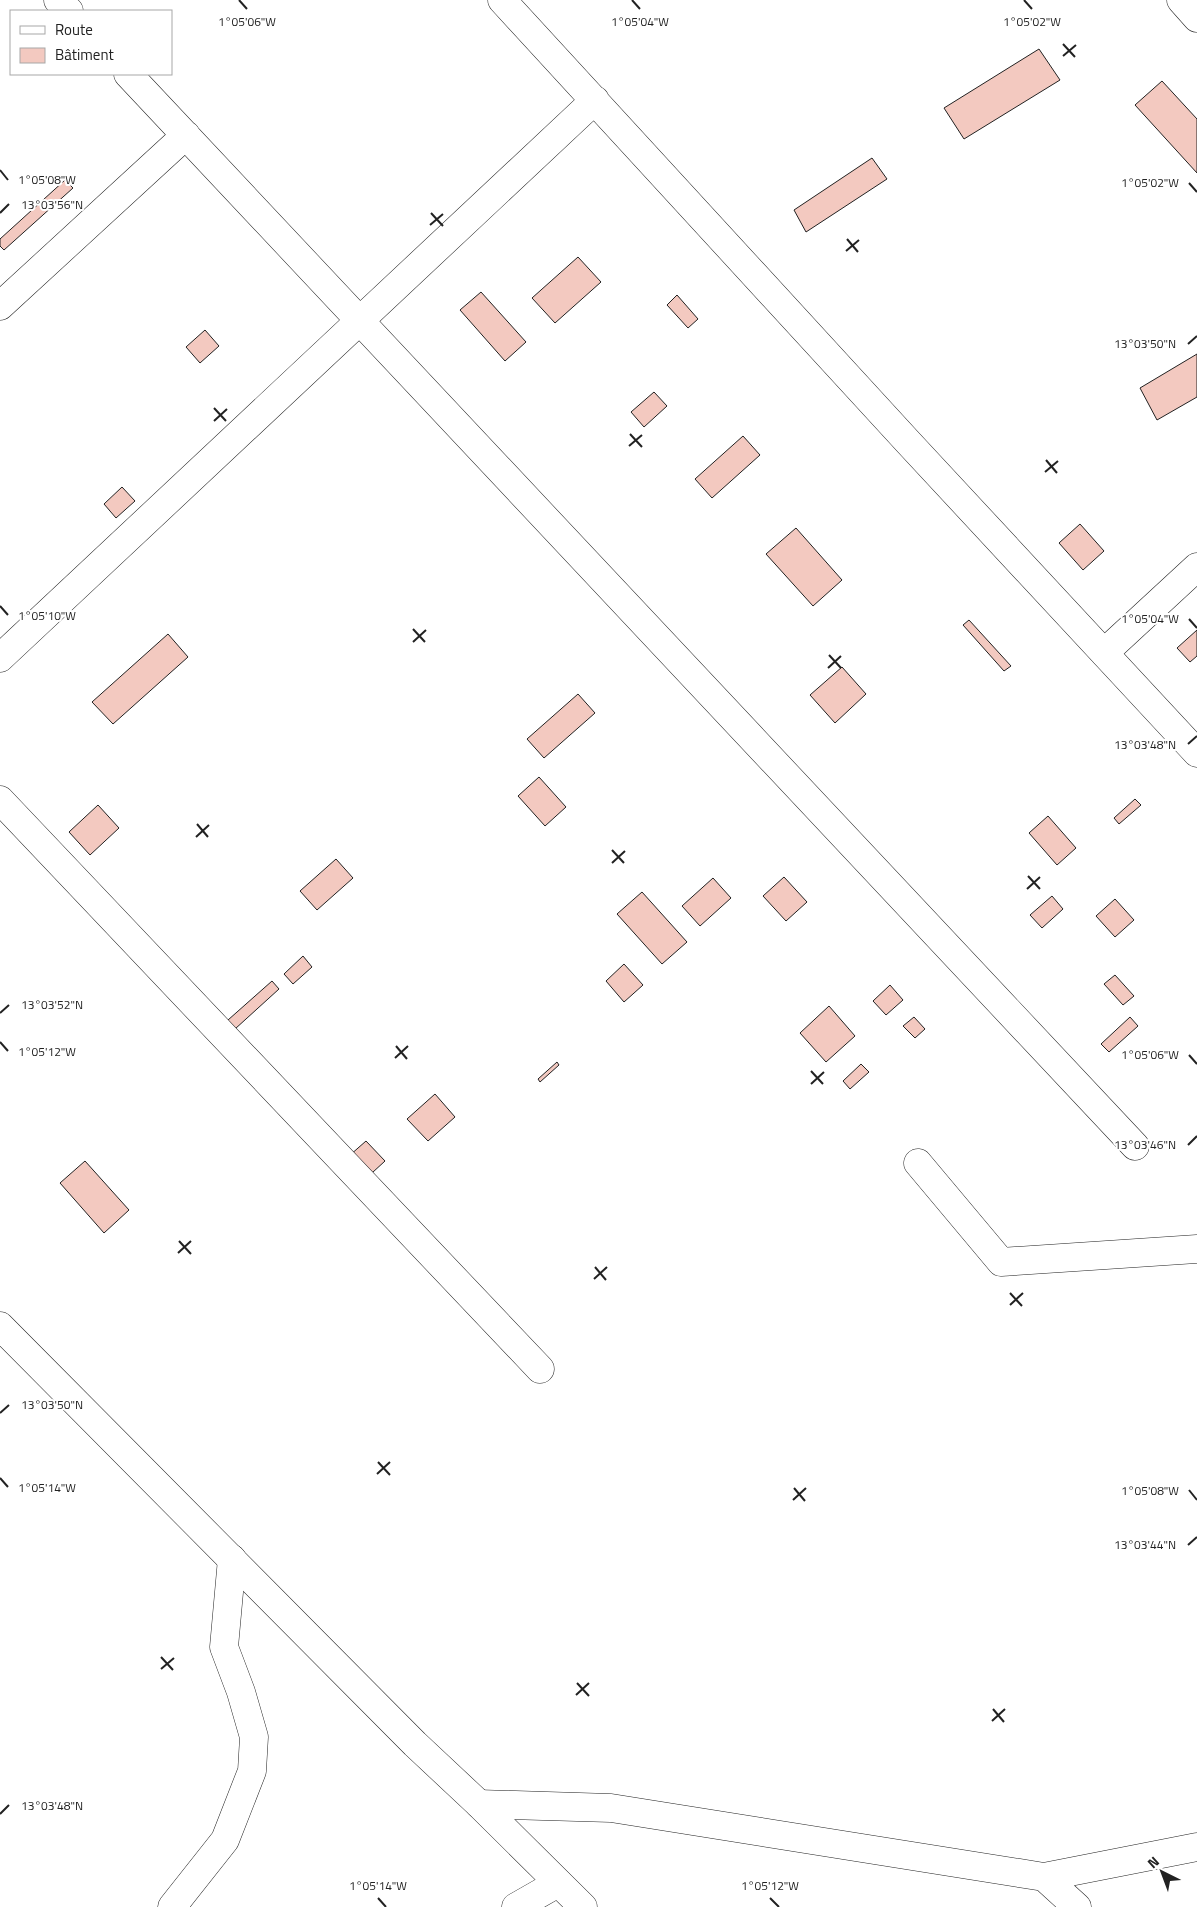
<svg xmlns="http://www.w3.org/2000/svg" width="1197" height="1907" font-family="'Titillium Web',sans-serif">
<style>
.building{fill:#f3c9c0;stroke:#222}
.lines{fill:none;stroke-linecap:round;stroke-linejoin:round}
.street-casing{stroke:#222;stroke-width:29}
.secondary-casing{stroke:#222;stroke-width:29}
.street{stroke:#fff;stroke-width:28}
.secondary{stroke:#fff;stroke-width:28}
.ticks{fill:none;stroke:#222;stroke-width:2}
.ticks-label{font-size:12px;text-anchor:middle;fill:#222;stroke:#fff;stroke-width:4;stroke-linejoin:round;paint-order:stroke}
</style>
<rect width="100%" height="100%" fill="#fff"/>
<path class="building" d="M1039,49l21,31 -96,59 -20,-31z
M1162,81l35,38v54l-62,-68z
M872,158l15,21 -81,53 -12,-22z
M65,180l8,8 -69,62 -4,-4v-7z
M578,257l23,25 -46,41 -23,-25z
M481,292l45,50 -21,19 -45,-51z
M677,295l21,24 -10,9 -21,-23z
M205,330l14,16 -19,17 -14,-16z
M1197,354v43l-40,23 -17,-32z
M654,392l13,14 -23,21 -13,-15z
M743,436l17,19 -48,43 -17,-19z
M122,487l13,14 -19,17 -12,-14z
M1080,524l24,27 -21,19 -24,-27z
M796,528l46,52 -29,26 -47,-52z
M969,620l42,46 -7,5 -41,-46z
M1197,630v26l-7,6 -13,-14z
M168,634l20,23 -75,67 -21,-22z
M842,667l24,27 -31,29 -25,-28z
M578,694l17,19 -51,45 -17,-19z
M539,777l27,30 -21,19 -27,-30z
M1135,799l6,6 -22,19 -5,-6z
M98,805l21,23 -29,27 -21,-23z
M1048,816l28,32 -19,17 -28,-32z
M336,859l17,19 -36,32 -17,-19z
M784,877l23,25 -21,19 -23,-25z
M713,878l18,20 -31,28 -18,-20z
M642,892l45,50 -25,22 -45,-50z
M1052,896l11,13 -21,19 -12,-13z
M1115,899l19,21 -19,17 -19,-21z
M303,956l9,11 -19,17 -9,-10z
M624,964l19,21 -19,17 -18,-21z
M1115,975l19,21 -11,9 -19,-21z
M272,981l7,8 -44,40 -7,-9z
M890,985l13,15 -17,15 -13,-14z
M829,1006l26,30 -29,26 -26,-29z
M914,1017l11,12 -10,9 -12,-12z
M1130,1017l8,9 -29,26 -8,-8z
M557,1062l2,3 -19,17 -2,-3z
M861,1064l8,8 -19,17 -7,-8z
M435,1094l20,23 -27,24 -21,-22z
M366,1141l19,20 -25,23 -19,-21z
M85,1161l44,49 -25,23 -44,-50z"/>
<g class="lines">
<g class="street-casing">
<path id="street" d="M58,0l11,11
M502,0l406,442 289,311
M1181,0l16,18
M128,74l1007,1072
M0,306l186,-171
M1105,652l92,-85
M0,658l595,-558
M0,800l540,569
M918,1163l83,99 196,-13
M479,1804l132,4 433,69 153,-30
M1044,1877l33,30
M172,1907l53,-67 27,-69 2,-34 -13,-45 -17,-45 8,-88
M516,1907l42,-24"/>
</g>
<g class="secondary-casing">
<path id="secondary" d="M0,1326l415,418 64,60 104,103"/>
</g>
<use href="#street" class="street"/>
<use href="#secondary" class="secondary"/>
</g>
<path class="ticks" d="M239,0l8,9M632,0l8,9M1024,0l8,9M1063,44l12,13M1063,56l13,-11M0,170l8,10M1189,183l8,9M0,213l9,-9M431,213l12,13M430,225l13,-11M847,239l11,13M846,251l13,-11M1188,344l9,-8M214,408l12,13M214,421l13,-12M630,434l12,13M629,446l13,-11M1046,460l11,13M1045,472l13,-11M0,606l8,9M1189,619l8,9M413,629l12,13M413,642l13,-12M829,655l12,13M828,668l13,-12M1188,744l9,-8M197,824l11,13M196,837l13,-12M612,850l12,13M612,863l13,-12M1028,876l12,13M1027,889l13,-12M0,1013l9,-8M0,1042l8,9M396,1046l11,13M1189,1055l8,9M395,1058l13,-12M811,1071l12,13M811,1084l13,-12M1188,1145l9,-9M179,1241l12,13M178,1253l13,-12M595,1267l11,13M594,1279l13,-12M1010,1293l12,13M1010,1305l13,-12M0,1413l9,-8M378,1462l12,13M377,1474l13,-12M0,1478l8,9M794,1488l11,13M1189,1490l8,10M793,1500l13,-12M1188,1545l9,-8M161,1657l12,13M161,1669l13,-11M577,1683l12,13M576,1695l13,-12M993,1709l11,13M992,1721l13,-12M0,1814l9,-9M378,1898l8,9M770,1898l9,9"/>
<g class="ticks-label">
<text x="640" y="26">1°05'04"W</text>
<text x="1032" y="26">1°05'02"W</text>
<text x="247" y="26">1°05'06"W</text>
<text x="47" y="184">1°05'08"W</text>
<text x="1150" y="187">1°05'02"W</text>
<text x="52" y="209">13°03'56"N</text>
<text x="1145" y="348">13°03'50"N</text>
<text x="47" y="620">1°05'10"W</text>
<text x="1150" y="623">1°05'04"W</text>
<text x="1145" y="749">13°03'48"N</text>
<text x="52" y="1009">13°03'52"N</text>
<text x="47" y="1056">1°05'12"W</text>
<text x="1150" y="1059">1°05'06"W</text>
<text x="1145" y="1149">13°03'46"N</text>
<text x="52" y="1409">13°03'50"N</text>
<text x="47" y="1492">1°05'14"W</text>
<text x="1150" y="1495">1°05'08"W</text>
<text x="1145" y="1549">13°03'44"N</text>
<text x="52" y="1810">13°03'48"N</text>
<text x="378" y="1890">1°05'14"W</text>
<text x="770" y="1890">1°05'12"W</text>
</g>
<rect x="10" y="10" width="162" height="65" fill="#ffffff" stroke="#a7a7a7"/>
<rect x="20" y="26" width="25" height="8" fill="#ffffff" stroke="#a7a7a7"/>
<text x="55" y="35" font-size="15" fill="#222222">Route</text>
<rect x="20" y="48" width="25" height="15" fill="#f3c9c0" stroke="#a7a7a7"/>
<text x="55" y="60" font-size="15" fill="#222222">Bâtiment</text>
<g transform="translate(1162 1872) rotate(318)" stroke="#ffffff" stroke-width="4" paint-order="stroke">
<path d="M0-4L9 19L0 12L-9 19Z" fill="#222222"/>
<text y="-8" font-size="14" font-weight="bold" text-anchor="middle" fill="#222222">N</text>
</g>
</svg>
